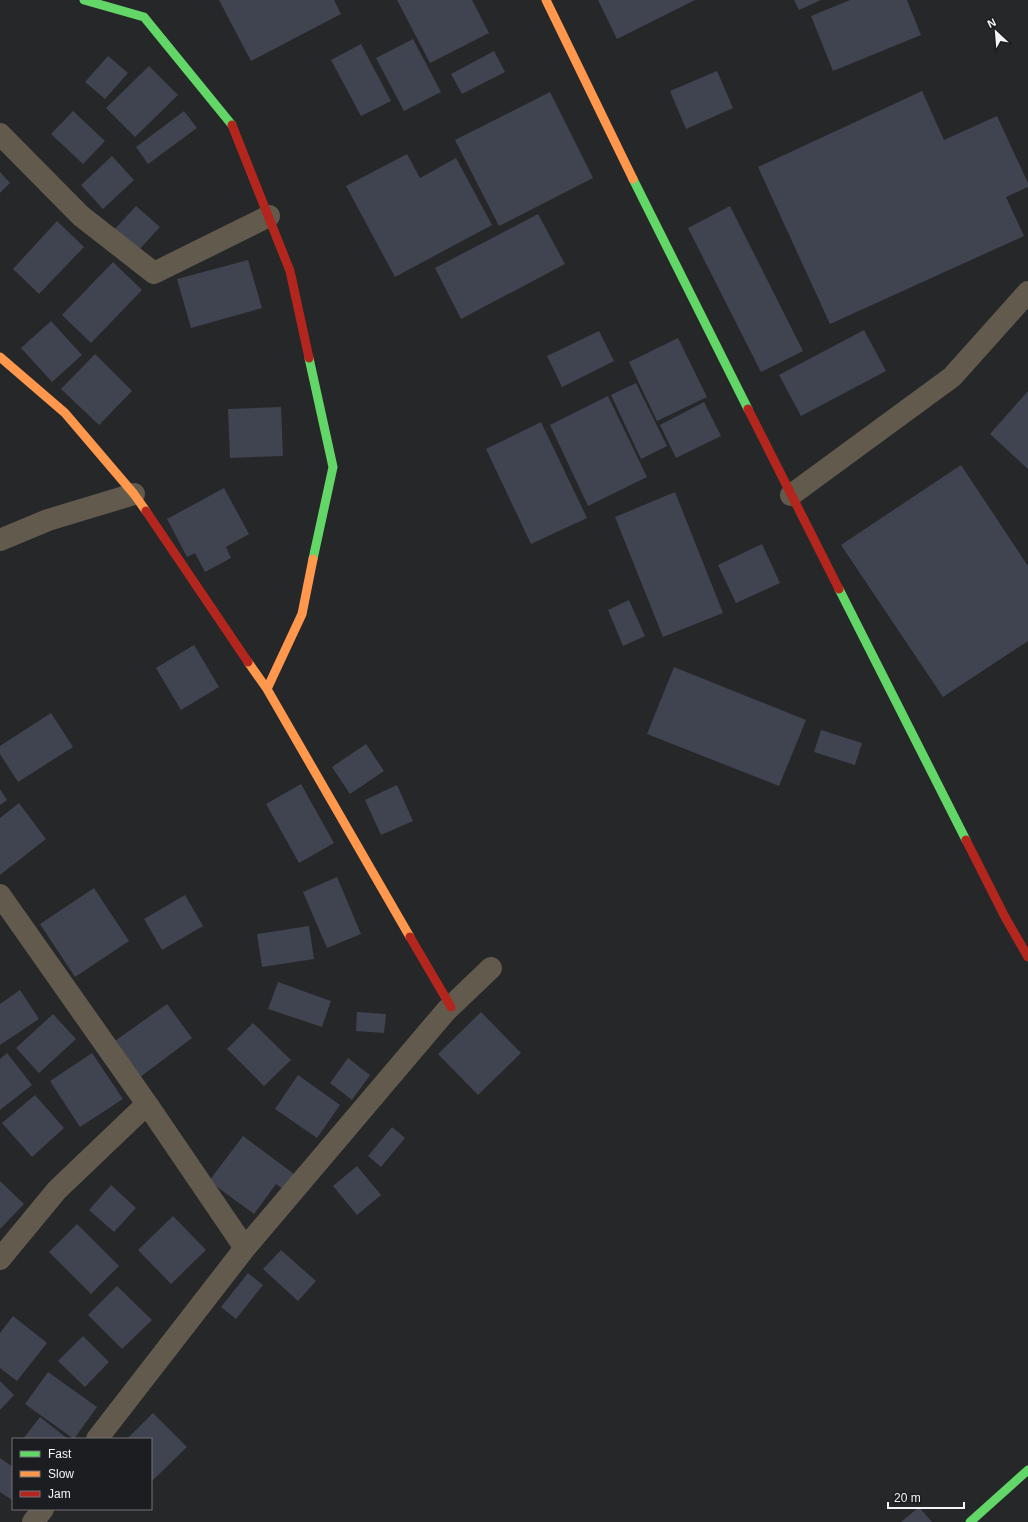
<svg xmlns="http://www.w3.org/2000/svg" width="1028" height="1522" font-family="Helvetica,sans-serif">
<style>
.building{fill:#404350}
.lines{fill:none;stroke-linecap:round;stroke-linejoin:round}
.street{stroke:#625a4d;stroke-width:22}
.fast{stroke:#63d668;stroke-width:9}
.slow{stroke:#ff974d;stroke-width:9}
.jam{stroke:#b3261e;stroke-width:9}
</style>
<rect width="100%" height="100%" fill="#262729"/>
<path class="building" d="M219,0h115l7,14 -90,47z
M397,0h75l17,33 -59,30z
M598,0h97l-78,39z
M794,0h27l-22,10z
M850,0h57l14,35 -88,36 -22,-55z
M413,39l28,53 -37,19 -28,-53z
M361,44l30,57 -30,15 -30,-56z
M494,51l11,21 -43,22 -11,-20z
M108,56l20,17 -23,26 -20,-17z
M149,66l29,29 -43,42 -29,-29z
M717,71l16,37 -47,21 -16,-38z
M922,91l22,49 53,-24 31,67v4l-22,10 18,39 -194,88 -72,-157z
M550,92l43,86 -94,48 -44,-86z
M73,111l32,30 -22,23 -32,-30z
M184,111l13,17 -49,36 -12,-17z
M407,154l13,24 36,-20 36,67 -97,52 -49,-91z
M112,156l22,24 -31,29 -22,-24z
M0,172l10,11 -10,10z
M136,206l24,21 -24,26 -23,-22z
M730,206l73,145 -42,21 -73,-144z
M538,214l27,50 -104,55 -26,-51z
M57,221l27,26 -45,47 -26,-25z
M248,260l14,48 -71,20 -14,-49z
M113,262l29,28 -51,53 -29,-28z
M51,321l31,34 -30,27 -31,-34z
M864,330l22,41 -85,45 -22,-41z
M599,331l15,30 -52,26 -15,-31z
M678,338l29,59 -50,24 -28,-59z
M95,354l37,37 -33,34 -38,-36z
M636,383l31,63 -26,13 -30,-64z
M1028,391v78l-38,-35z
M608,396l39,81 -59,29 -38,-81z
M704,402l17,34 -45,22 -16,-33z
M281,407l2,49 -53,2 -2,-49z
M541,422l46,96 -56,26 -45,-95z
M961,465l67,101v75l-85,56 -102,-152z
M224,488l25,46 -23,13 5,11 -26,14 -10,-19 -8,4 -20,-38z
M675,492l48,121 -60,24 -48,-120z
M762,544l18,39 -44,20 -18,-38z
M629,600l16,36 -22,10 -15,-36z
M194,645l25,42 -38,23 -25,-42z
M674,667l132,53 -27,66 -132,-52z
M51,713l22,34 -55,35 -18,-28v-8z
M821,730l41,13 -7,22 -41,-13z
M366,744l18,27 -34,23 -18,-27z
M301,784l33,59 -35,20 -33,-59z
M397,785l16,36 -32,14 -16,-35z
M0,789l7,11 -7,5z
M19,803l27,36 -46,36v-57z
M337,877l24,57 -34,14 -24,-56z
M94,888l35,53 -54,36 -35,-53z
M185,895l18,31 -41,24 -18,-31z
M309,926l5,33 -52,8 -5,-33z
M278,982l53,19 -9,26 -54,-18z
M20,990l19,29 -39,26v-41z
M167,1004l25,34 -53,40 -27,-35z
M357,1012l29,2 -2,19 -28,-2z
M481,1012l40,41 -43,42 -40,-41z
M53,1014l23,25 -37,34 -23,-25z
M253,1023l38,37 -27,26 -37,-37z
M7,1053l25,32 -32,25v-51z
M92,1053l31,46 -43,28 -30,-46z
M348,1058l22,17 -18,25 -22,-17z
M298,1075l42,30 -23,33 -42,-29z
M35,1095l29,33 -32,29 -30,-34z
M392,1127l13,11 -24,29 -13,-11z
M243,1136l55,41 -11,15 -11,-8 -22,30 -45,-33z
M357,1166l24,29 -24,20 -24,-29z
M0,1181l24,23 -24,25z
M111,1185l25,23 -22,24 -25,-22z
M173,1216l33,34 -35,34 -33,-34z
M77,1224l42,42 -28,28 -42,-42z
M281,1250l35,31 -18,20 -35,-32z
M248,1273l15,12 -27,34 -15,-12z
M117,1286l35,34 -30,29 -34,-34z
M13,1316l34,27 -30,38 -17,-13v-35z
M83,1336l26,26 -24,25 -27,-26z
M48,1372l49,35 -23,32 -49,-35z
M0,1381l14,14 -14,15z
M153,1413l34,34 -36,35v-43h-24z
M40,1417l28,22h-45z
M0,1458l13,9 -1,33 -12,-8z
M919,1507l13,15h-31z"/>
<g class="lines">
<path class="street" d="M0,134l81,82 73,57 115,-57
M791,495l161,-118 76,-85
M0,540l48,-20 86,-26
M0,895l147,209 98,144
M0,1259l57,-69 90,-86
M97,1439l148,-191 201,-237 45,-43
M33,1522l10,-13"/>
<path class="fast" d="M84,0l60,17 88,108
M633,179l115,230
M309,358l24,109 -20,92
M839,589l127,251
M970,1522l58,-52"/>
<path class="slow" d="M546,0l87,179
M0,357l65,56 69,81 12,17
M248,662l19,27 143,248
M267,689l35,-75 11,-55"/>
<path class="jam" d="M232,125l58,146 19,87
M748,409l91,180
M146,511l102,151
M966,840l39,77 23,40
M410,937l41,70"/>
</g>
<rect x="12" y="1438" width="140" height="72" fill="#1c1d20" stroke="#727376"/>
<rect x="20" y="1451" width="20" height="6" fill="#63d668" stroke="#727376"/>
<text x="48" y="1458" font-size="12" fill="#f4f4f7">Fast</text>
<rect x="20" y="1471" width="20" height="6" fill="#ff974d" stroke="#727376"/>
<text x="48" y="1478" font-size="12" fill="#f4f4f7">Slow</text>
<rect x="20" y="1491" width="20" height="6" fill="#b3261e" stroke="#727376"/>
<text x="48" y="1498" font-size="12" fill="#f4f4f7">Jam</text>
<g transform="translate(996 32) rotate(334)" stroke="#1c1d20" stroke-width="3" paint-order="stroke">
<path d="M0-3L7 15L0 10L-7 15Z" fill="#f4f4f7"/>
<text y="-6" font-size="11" font-weight="bold" text-anchor="middle" fill="#f4f4f7">N</text>
</g>
<path d="M888 1502v6h76v-6" fill="none" stroke="#f4f4f7" stroke-width="2"/>
<text x="894" y="1502" font-size="12" fill="#f4f4f7" stroke="#1c1d20" stroke-width="3" paint-order="stroke">20 m</text>
</svg>
